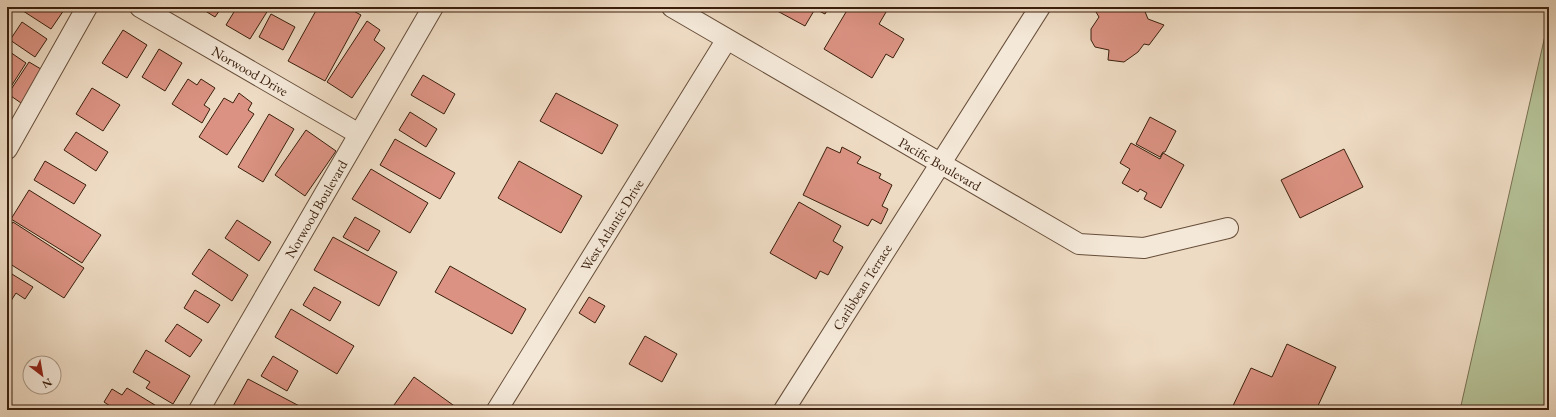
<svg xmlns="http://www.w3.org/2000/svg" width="1556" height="417" font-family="'EB Garamond',serif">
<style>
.green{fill:#b5c196;stroke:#787051}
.building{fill:#db9282;stroke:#3a1f0c}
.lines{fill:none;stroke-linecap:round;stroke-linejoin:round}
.street-casing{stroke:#674e3a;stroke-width:22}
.street{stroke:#f4e8d8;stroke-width:20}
.labels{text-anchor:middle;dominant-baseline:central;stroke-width:3;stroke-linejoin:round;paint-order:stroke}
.street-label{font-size:14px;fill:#3a1f0c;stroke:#f4e8d8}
</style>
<rect width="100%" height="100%" fill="#eedbc3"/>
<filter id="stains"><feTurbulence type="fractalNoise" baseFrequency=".005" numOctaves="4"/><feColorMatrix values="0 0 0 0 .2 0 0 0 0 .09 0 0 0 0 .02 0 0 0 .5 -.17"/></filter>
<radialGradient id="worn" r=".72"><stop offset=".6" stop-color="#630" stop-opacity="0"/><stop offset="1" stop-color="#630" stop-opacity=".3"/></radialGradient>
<path class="green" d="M1549,18v392h-89z"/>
<path class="building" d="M21,7h45l-15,22 -31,-20z
M199,7h23l-7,10z
M237,7h33l-20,32 -24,-14z
M318,7h28l15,8 -36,66 -37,-20z
M770,7h59l-4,7 -10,-5 -10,17z
M849,7h40l-10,17 25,15 -11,19 -7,-4 -14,24 -48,-29z
M1093,7h41l10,2 4,10 16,6 -15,20 -5,-1 -6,8 -14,10 -16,-2 1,-10 -14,-3 -4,-7v-11l8,-12z
M271,14l24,13 -12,23 -24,-13z
M367,21l13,9 -6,10 11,8 -33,50 -25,-16z
M22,22l25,17 -12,18 -25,-17z
M123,30l24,15 -20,33 -25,-15z
M159,49l23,14 -17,28 -23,-14z
M7,50l19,13 -14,22 -5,-3z
M29,62l17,10 -22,33 -16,-11z
M423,75l32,19 -11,20 -33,-19z
M188,79l9,6 4,-6 14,9 -11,17 6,4 -8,14 -30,-19z
M92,88l28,17 -17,26 -27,-17z
M239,93l13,10 -4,7 6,4 -27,41 -28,-18 25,-39 9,5z
M556,93l62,32 -16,29 -62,-33z
M410,112l27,17 -11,18 -27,-17z
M269,114l25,15 -31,53 -25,-15z
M1150,117l26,14 -11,21h-2l-3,5 -24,-13z
M306,130l30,21 -31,45 -30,-21z
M76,132l32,20 -12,19 -32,-21z
M395,139l60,34 -15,26 -60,-34z
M1131,143l29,16 3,-6 21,12 -23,43 -17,-9 3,-6 -7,-4 -2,3 -16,-9 8,-14 -10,-6z
M827,147l13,6 2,-6 19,10 -4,6 24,11 -2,4 13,7 -10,21 6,3 -7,15 -9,-5 -4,7 -65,-31z
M1344,149l19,38 -63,31 -19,-38z
M45,161l41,24 -12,19 -40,-24z
M519,161l63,35 -21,37 -63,-35z
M371,169l57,34 -18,30 -58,-34z
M29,190l72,45 -19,28 -71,-44z
M799,202l42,24 -8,15 10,6 -15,28 -8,-4 -4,8 -46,-26z
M355,217l25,14 -12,20 -25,-14z
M237,220l34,22 -12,19 -34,-23z
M13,222l71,46 -20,30 -57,-36v-31z
M333,237l64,35 -18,34 -65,-36z
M209,249l39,26 -16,26 -40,-27z
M450,266l76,43 -14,25 -77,-42z
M7,271l26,16 -8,12 -9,-6 -9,14z
M314,287l27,15 -11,19 -27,-16z
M195,290l25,15 -12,18 -24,-15z
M589,297l16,9 -10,17 -16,-10z
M291,309l63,37 -17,28 -62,-37z
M177,324l25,16 -12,17 -25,-16z
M645,336l32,18 -15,28 -33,-18z
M1287,344l49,23 -20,43h-85l20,-42 21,9z
M146,350l44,26 -17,28 -27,-16 4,-6 -17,-10z
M273,356l25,15 -11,20 -26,-15z
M414,377l46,33h-59l-7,-5z
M248,379l59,31h-70l-5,-2z
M127,388l36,22h-47l-12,-8 8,-13 10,6z"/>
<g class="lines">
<g class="street-casing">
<path id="street" d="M140,7l219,127
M672,7l407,237 65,4 84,-20
M7,149l80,-142
M199,410l234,-403
M497,410l230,-371
M784,410l256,-403"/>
</g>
<use href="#street" class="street"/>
</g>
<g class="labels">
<g class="street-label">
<text transform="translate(250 71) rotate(30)">Norwood Drive</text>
<text transform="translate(940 164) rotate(30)">Pacific Boulevard</text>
<text transform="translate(316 209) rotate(-60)">Norwood Boulevard</text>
<text transform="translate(612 225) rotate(-58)">West Atlantic Drive</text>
<text transform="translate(862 287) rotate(-58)">Caribbean Terrace</text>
</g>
</g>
<rect width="1556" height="417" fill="none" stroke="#eedbc3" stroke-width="24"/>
<rect x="8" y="8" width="1540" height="401" fill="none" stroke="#3a1f0c" stroke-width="2"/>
<rect x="12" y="12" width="1532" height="393" fill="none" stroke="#3a1f0c"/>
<g transform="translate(42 375) rotate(149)"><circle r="19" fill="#f4e8d8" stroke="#aa9886"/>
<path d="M0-3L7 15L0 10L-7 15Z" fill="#8f2418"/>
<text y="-6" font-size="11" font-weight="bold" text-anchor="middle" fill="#3a1f0c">N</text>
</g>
<rect width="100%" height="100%" filter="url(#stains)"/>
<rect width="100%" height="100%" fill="url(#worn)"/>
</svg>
